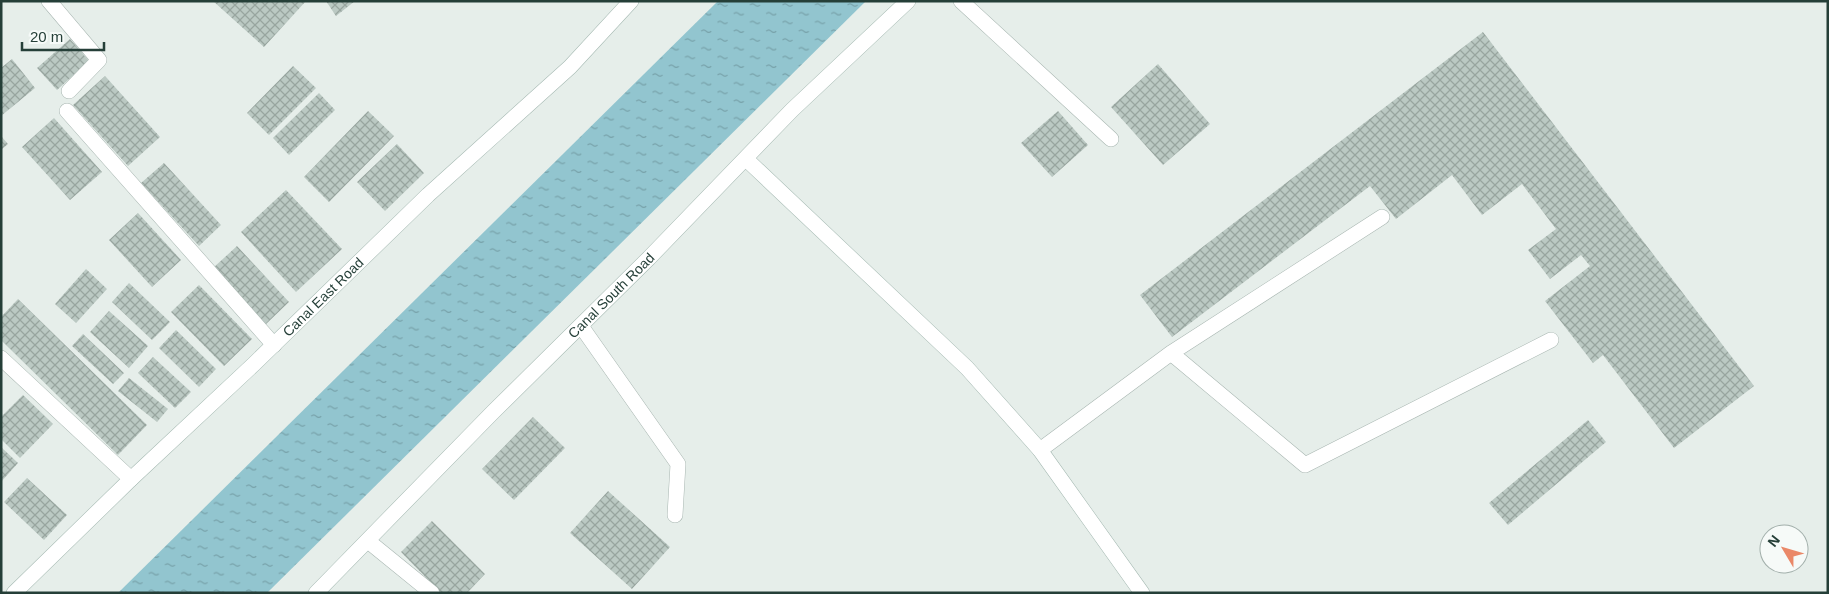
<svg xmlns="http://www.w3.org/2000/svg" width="1829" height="594" font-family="Helvetica,sans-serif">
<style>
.water{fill:url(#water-ripples)}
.building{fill:url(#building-cross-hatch)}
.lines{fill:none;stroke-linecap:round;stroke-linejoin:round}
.lane-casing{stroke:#a8b6b1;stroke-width:16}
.street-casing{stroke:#a8b6b1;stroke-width:16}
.secondary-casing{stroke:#a5b9b2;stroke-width:16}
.lane{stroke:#fff;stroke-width:15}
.street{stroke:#fff;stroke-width:15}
.secondary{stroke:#fff;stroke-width:15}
.labels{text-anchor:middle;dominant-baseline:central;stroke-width:4.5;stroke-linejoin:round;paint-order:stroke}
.street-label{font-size:14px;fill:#253f38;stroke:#f6faf8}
</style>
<defs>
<pattern id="water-ripples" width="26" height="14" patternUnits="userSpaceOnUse" patternTransform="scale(1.25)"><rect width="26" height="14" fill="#92c5cf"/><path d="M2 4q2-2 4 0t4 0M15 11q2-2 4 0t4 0" fill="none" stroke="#77a1a9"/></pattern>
<pattern id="building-cross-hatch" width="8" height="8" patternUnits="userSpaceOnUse" patternTransform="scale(1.25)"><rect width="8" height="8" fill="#bbc9c3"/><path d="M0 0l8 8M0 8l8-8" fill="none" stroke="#98a59f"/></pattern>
</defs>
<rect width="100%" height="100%" fill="#e6eeea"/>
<path class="water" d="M718,1h148l-599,592h-149z"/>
<path class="building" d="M213,1h93l-42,46z
M326,1h29l-19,15z
M1483,32l271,354 -80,62 -71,-93 -10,8 -48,-62 45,-35 -9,-11 -31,24 -22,-29 28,-21 -34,-45 -40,31 -30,-40 -56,44 -26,-33 -198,151 -32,-42z
M70,39l19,22 -32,29 -20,-22z
M12,59l23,29 -34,28v-48z
M1158,64l52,60 -47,41 -52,-58z
M293,66l23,22 -47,47 -22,-22z
M105,76l55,61 -32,29 -55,-61z
M319,93l16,17 -46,45 -16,-17z
M368,111l26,25 -65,66 -25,-25z
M1058,111l30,34 -36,32 -31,-34z
M54,118l48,54 -32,28 -48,-53z
M1,136l7,8 -7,6z
M397,144l27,29 -39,38 -28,-29z
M164,163l57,62 -22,21 -58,-63z
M286,190l56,59 -46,43 -55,-60z
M138,213l43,47 -29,27 -43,-47z
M237,246l52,56 -24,23 -53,-56z
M86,269l21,20 -31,34 -21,-19z
M129,283l41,39 -18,18 -40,-38z
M199,285l53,54 -28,27 -53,-54z
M18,299l129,126 -29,30 -117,-115v-23z
M109,311l39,35 -19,22 -39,-36z
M176,330l40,39 -17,18 -40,-39z
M83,334l41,39 -11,11 -41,-38z
M153,357l38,35 -16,16 -37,-35z
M129,378l39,31 -11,13 -39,-31z
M23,395l30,29 -33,34 -19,-19v-22z
M533,417l32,31 -51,52 -32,-31z
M1588,420l18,22 -98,83 -19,-22z
M1,447l17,16 -17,19z
M27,478l40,37 -23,25 -40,-38z
M608,491l62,56 -38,42 -62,-56z
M432,521l53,53 -18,19h-26l-40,-41z"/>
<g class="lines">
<g class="lane-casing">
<path id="lane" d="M961,1l150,138
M581,326l97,138 -3,51
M1171,353l134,112 246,-125
M1040,450l131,-97 211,-136"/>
</g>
<g class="street-casing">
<path id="street" d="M49,1l50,59 -30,31
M67,111l207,234
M1,358l130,121
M368,541l64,52"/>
</g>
<g class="secondary-casing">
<g id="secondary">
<path d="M746,159l221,209 73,82 102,143"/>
<path id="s1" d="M14,593l117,-114 123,-115 174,-169 142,-128 61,-66"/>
<path id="s2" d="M316,593l177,-181 156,-154 143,-148 116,-109"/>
</g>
</g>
<use href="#lane" class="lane"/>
<use href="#street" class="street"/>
<use href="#secondary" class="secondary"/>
</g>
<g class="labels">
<g class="street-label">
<text stroke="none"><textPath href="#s2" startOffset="419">Canal South Road</textPath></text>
<text stroke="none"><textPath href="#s1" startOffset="428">Canal East Road</textPath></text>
</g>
</g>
<rect width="1829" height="594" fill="none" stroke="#253f38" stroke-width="5"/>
<g transform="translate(1784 549) rotate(308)"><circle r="24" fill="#f6faf8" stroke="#a2afab"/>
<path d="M0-4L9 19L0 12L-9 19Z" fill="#ea8868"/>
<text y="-8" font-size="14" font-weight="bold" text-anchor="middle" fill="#253f38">N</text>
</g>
<path d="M22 42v8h82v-8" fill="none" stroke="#253f38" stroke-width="2.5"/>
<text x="30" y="42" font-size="15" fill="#253f38" stroke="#f6faf8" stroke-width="4" paint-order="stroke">20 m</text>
</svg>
